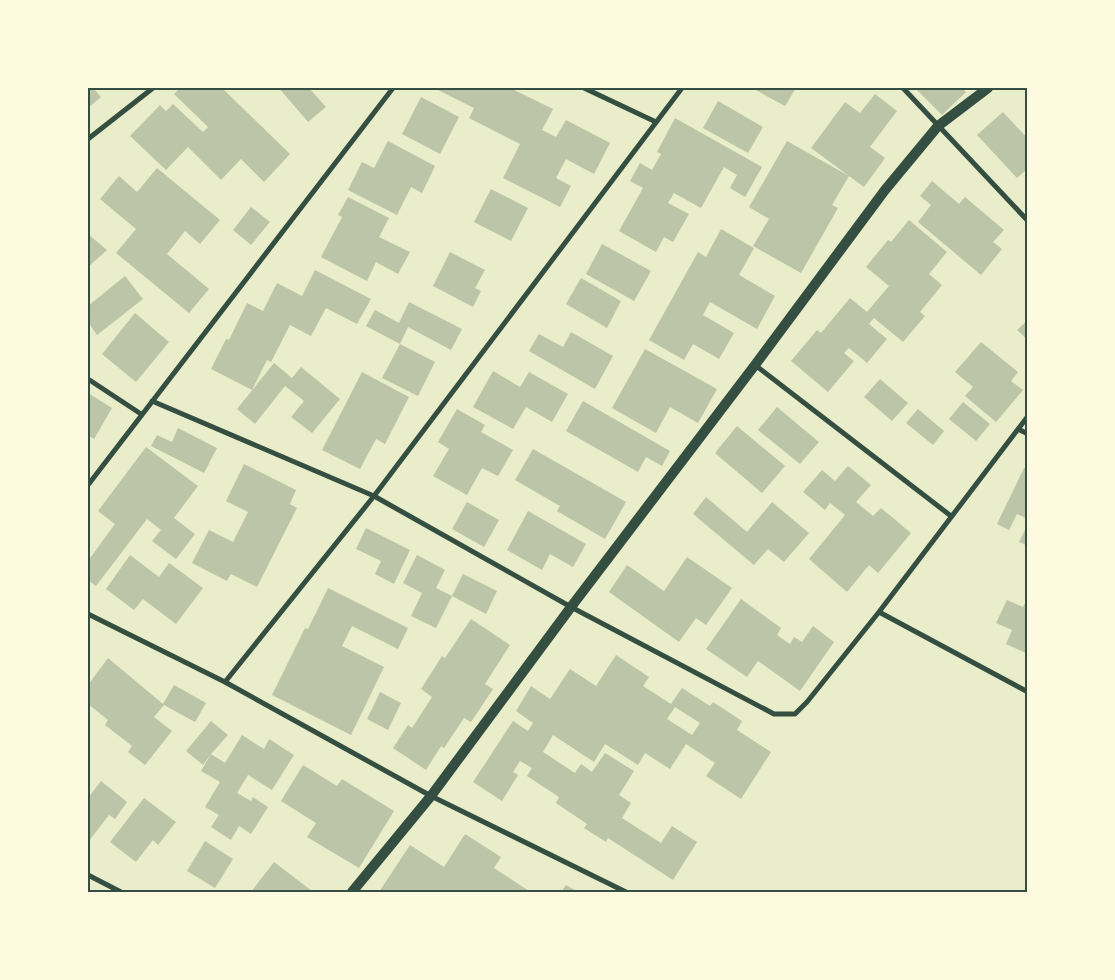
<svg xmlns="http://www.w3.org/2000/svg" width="1115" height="980" font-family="'DM Sans',sans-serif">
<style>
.building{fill:#bcc5a7;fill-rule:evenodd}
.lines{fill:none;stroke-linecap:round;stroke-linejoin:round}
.minor{stroke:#344e41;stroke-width:5}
.secondary{stroke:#344e41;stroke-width:10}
.neatline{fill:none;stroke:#344e41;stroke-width:2}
</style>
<rect width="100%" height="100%" fill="#e9edc9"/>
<path class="building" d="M88,88h5l8,9 -13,11z
M180,88h42l68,66 -26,28 -23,-23 -20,21 -33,-33 -22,23 -36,-34 30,-31 6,6 7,-7 30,28 5,-5 -34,-33z
M279,88h30l17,19 -18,15z
M434,88h76l43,21 -11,21 14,7 10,-17 44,23 -16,31 -28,-15 -10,19 15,8 -11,21 -57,-29 17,-34 -51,-26 5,-10z
M752,88h44l-11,18z
M915,88h47l4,4 -24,23z
M875,94l22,17 -27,36 15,11 -21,29 -15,-11 -17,29 6,3 -37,65 -48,-27 16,-27 -20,-12 38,-66 62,35 -38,-28 34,-46 15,11z
M421,97l38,20 -19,37 -38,-20z
M718,101l45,26 -15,26 -45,-25z
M1003,112l25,27v35l-3,-3 -8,7 -40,-43z
M675,118l87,49 -17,30 -15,-9 7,-13 -13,-8 -23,41 -27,-15 -6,10 21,11 -16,28 -9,-5 -8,15 -37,-21 24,-43 -13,-7 10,-18 12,7 9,-16 -4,-2z
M388,141l47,25 -13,27 -11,-6 -14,28 -49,-25 14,-28 12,6z
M157,168l63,52 -20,24 -15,-13 -18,23 42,35 -20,24 -73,-60 20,-24 -36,-30 19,-23 18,16z
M932,181l27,23 6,-7 39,33 -11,12 9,7 -21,26 -63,-53 13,-17 -11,-9z
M491,189l37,19 -17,33 -37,-19z
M348,197l41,21 -10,19 31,15 -12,22 -22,-12 -9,19 -46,-24 21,-40 -4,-2z
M251,207l19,15 -19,23 -18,-15z
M909,220l38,32 -18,22 13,11 -22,27 5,4 -22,26 -29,-24 -5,6 18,15 -20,24 -18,-15 -5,5 10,8 -26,31 -37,-31 26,-31 4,3 29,-35 17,14 22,-26 -23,-19 22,-27 3,2z
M721,229l33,19 -15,27 36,21 -18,33 -47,-27 -7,13 31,18 -15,26 -26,-15 -9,16 -35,-20 49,-88 8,5z
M88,234l19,16 -19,17z
M602,244l49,27 -17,30 -48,-27z
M450,252l35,18 -10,18 6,3 -8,16 -40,-21z
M315,270l56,29 -14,25 -31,-16 -15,28 -21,-11 -19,37 -4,-2 -15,30 -41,-21 15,-30 3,1 18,-37 16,8 14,-28 25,13z
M125,276l18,23 -46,36 -9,-13v-16z
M581,278l40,23 -14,27 -41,-24z
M409,302l53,27 -11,21 -43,-23 -8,17 -34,-18 9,-16 24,13z
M135,313l34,29 -33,40 -34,-28z
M1028,320v20l-11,-10z
M571,332l42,24 -18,33 -66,-38 10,-17 24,13z
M981,342l37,30 -7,9 12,9 -27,32 -31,-26 8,-9 -18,-15z
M400,344l35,18 -17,34 -36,-18z
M645,349l72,40 -19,34 -28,-16 -14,26 -44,-25z
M274,363l18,15 9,-11 39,32 -28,34 -21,-16 13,-16 -19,-15 -30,38 -18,-15z
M493,371l27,16 9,-15 39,22 -16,28 -26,-15 -13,22 -40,-22z
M362,372l47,25 -24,47 -9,-5 -16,30 -38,-19z
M880,379l28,24 -16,18 -28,-24z
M88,393l24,15 -18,31 -6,-4z
M583,401l87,50 -8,15 -16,-9 -8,15 -72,-41z
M963,402l27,22 -14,17 -27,-22z
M777,407l42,35 -19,22 -42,-34z
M457,409l28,16 -4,7 32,18 -15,26 -16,-8 -15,27 -34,-19 16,-27 -11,-7z
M918,409l26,22 -11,14 -27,-22z
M737,426l48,40 -23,27 -47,-40z
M178,428l39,20 -13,25 -53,-27 6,-11 15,7z
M146,447l52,39 -24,32 21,16 -19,25 -24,-18 9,-11 -14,-11 -51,67 -8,-6v-19l27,-37 -17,-13z
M533,449l93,53 -21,37 -48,-28 3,-5 -45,-26z
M244,464l52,26 -6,14 7,4 -40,79 -26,-13 -4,7 -35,-18 17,-33 24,12 15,-30 -22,-11z
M848,466l23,19 -15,17 17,14 8,-8 30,25 -33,40 -9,-8 -22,27 -38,-33 36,-44 -15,-12 -5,7 -22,-18 19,-22 13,11z
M1024,468l4,1v50l-11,-5 -8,16 -12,-6z
M706,497l41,35 25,-30 37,31 -25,29 -16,-13 -14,16 -61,-51z
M467,502l32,18 -15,27 -32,-18z
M528,511l58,33 -13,23 -23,-13 -8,16 -35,-20z
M1028,524v22l-9,-4z
M366,528l44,22 -16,34 -19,-10 6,-13 -25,-12z
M130,555l29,22 10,-14 34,25 -27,36 -33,-25 -9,11 -28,-21z
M417,555l28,15 -9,18 16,8 -16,32 -25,-12 11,-23 -19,-10z
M687,557l45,31 -26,37 -10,-7 -17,24 -70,-50 18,-27 37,26z
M463,574l34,17 -11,23 -34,-18z
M328,588l80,40 -10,21 -46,-23 -10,20 42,21 -33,68 -79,-40 33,-67 3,1z
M1028,598v56l-22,-10 6,-14 -16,-7 11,-23 16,7z
M741,599l40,29 -4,7 13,9 4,-7 8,5 11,-16 21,16 -34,49 -42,-30 -11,16 -41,-28z
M471,619l39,26 -25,39 8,5 -22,33 -7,-4 -20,30 -3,-2 -15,24 -33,-22 15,-23 4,3 20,-31 -11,-8 21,-33 3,2z
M616,655l33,22 -6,9 28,18 11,-16 28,18 3,-4 29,19 -5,9 34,22 -30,47 -35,-23 9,-13 -29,-19 -16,25 -25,-16 -7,12 -33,-21 -11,18 -41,-27 -10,17 32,21 6,-9 11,8 13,-19 29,18 -15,24 12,8 -9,15 39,25 11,-17 25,16 -24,38 -65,-42 -2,4 -22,-14 3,-4 -31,-21 3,-6 -32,-21 5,-8 -12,-7 -7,11 5,3 -16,26 -29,-19 40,-61 15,10 5,-8 -17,-12 15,-25 19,13 20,-30 26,17zM675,707l25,16 -8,12 -25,-16z
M108,658l55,46 11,-19 32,18 -11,19 -31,-17 -10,12 18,14 -27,34 -17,-13 4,-6 -27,-21 3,-5 -20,-16v-19z
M380,692l21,11 -13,27 -21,-11z
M211,721l17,14 -17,19 14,9 17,-28 22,14 5,-10 25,16 -22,35 -24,-15 -11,18 14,8 2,-4 15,10 -17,27 -12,-8 -8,14 -20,-13 8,-12 -14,-8 15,-25 -19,-11 10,-17 -8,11 -17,-14z
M303,765l34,21 5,-7 52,32 -35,57 -52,-31 9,-14 -35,-22z
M101,781l26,21 -12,17 -6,-4 -21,27v-44z
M144,798l32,24 -18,23 -5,-5 -17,22 -26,-20z
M465,834l36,23 -7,11 35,23 -1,1h-149l31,-47 34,22z
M205,841l28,18 -18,29 -28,-17z
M274,862l38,29 -2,1h-59z
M566,885l12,7h-17z"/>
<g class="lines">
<path class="minor" d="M584,88l72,34
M903,88l125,133
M88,139l65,-51
M755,365l196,151
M88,379l53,35
M152,401l222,95 197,111 203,107h21l12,-12 72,-90 149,-196
M1018,429l10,5
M88,485l305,-397
M879,612l149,80
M88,614l137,68 206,114 195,96
M225,682l149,-186 308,-408
M88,875l33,17"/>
<path class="secondary" d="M352,892l79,-96 140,-189 184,-242 130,-175 53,-64 50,-38"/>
</g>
<rect width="1115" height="980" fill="none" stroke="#fefae0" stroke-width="178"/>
<rect x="89" y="89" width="937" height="802" class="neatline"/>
</svg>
